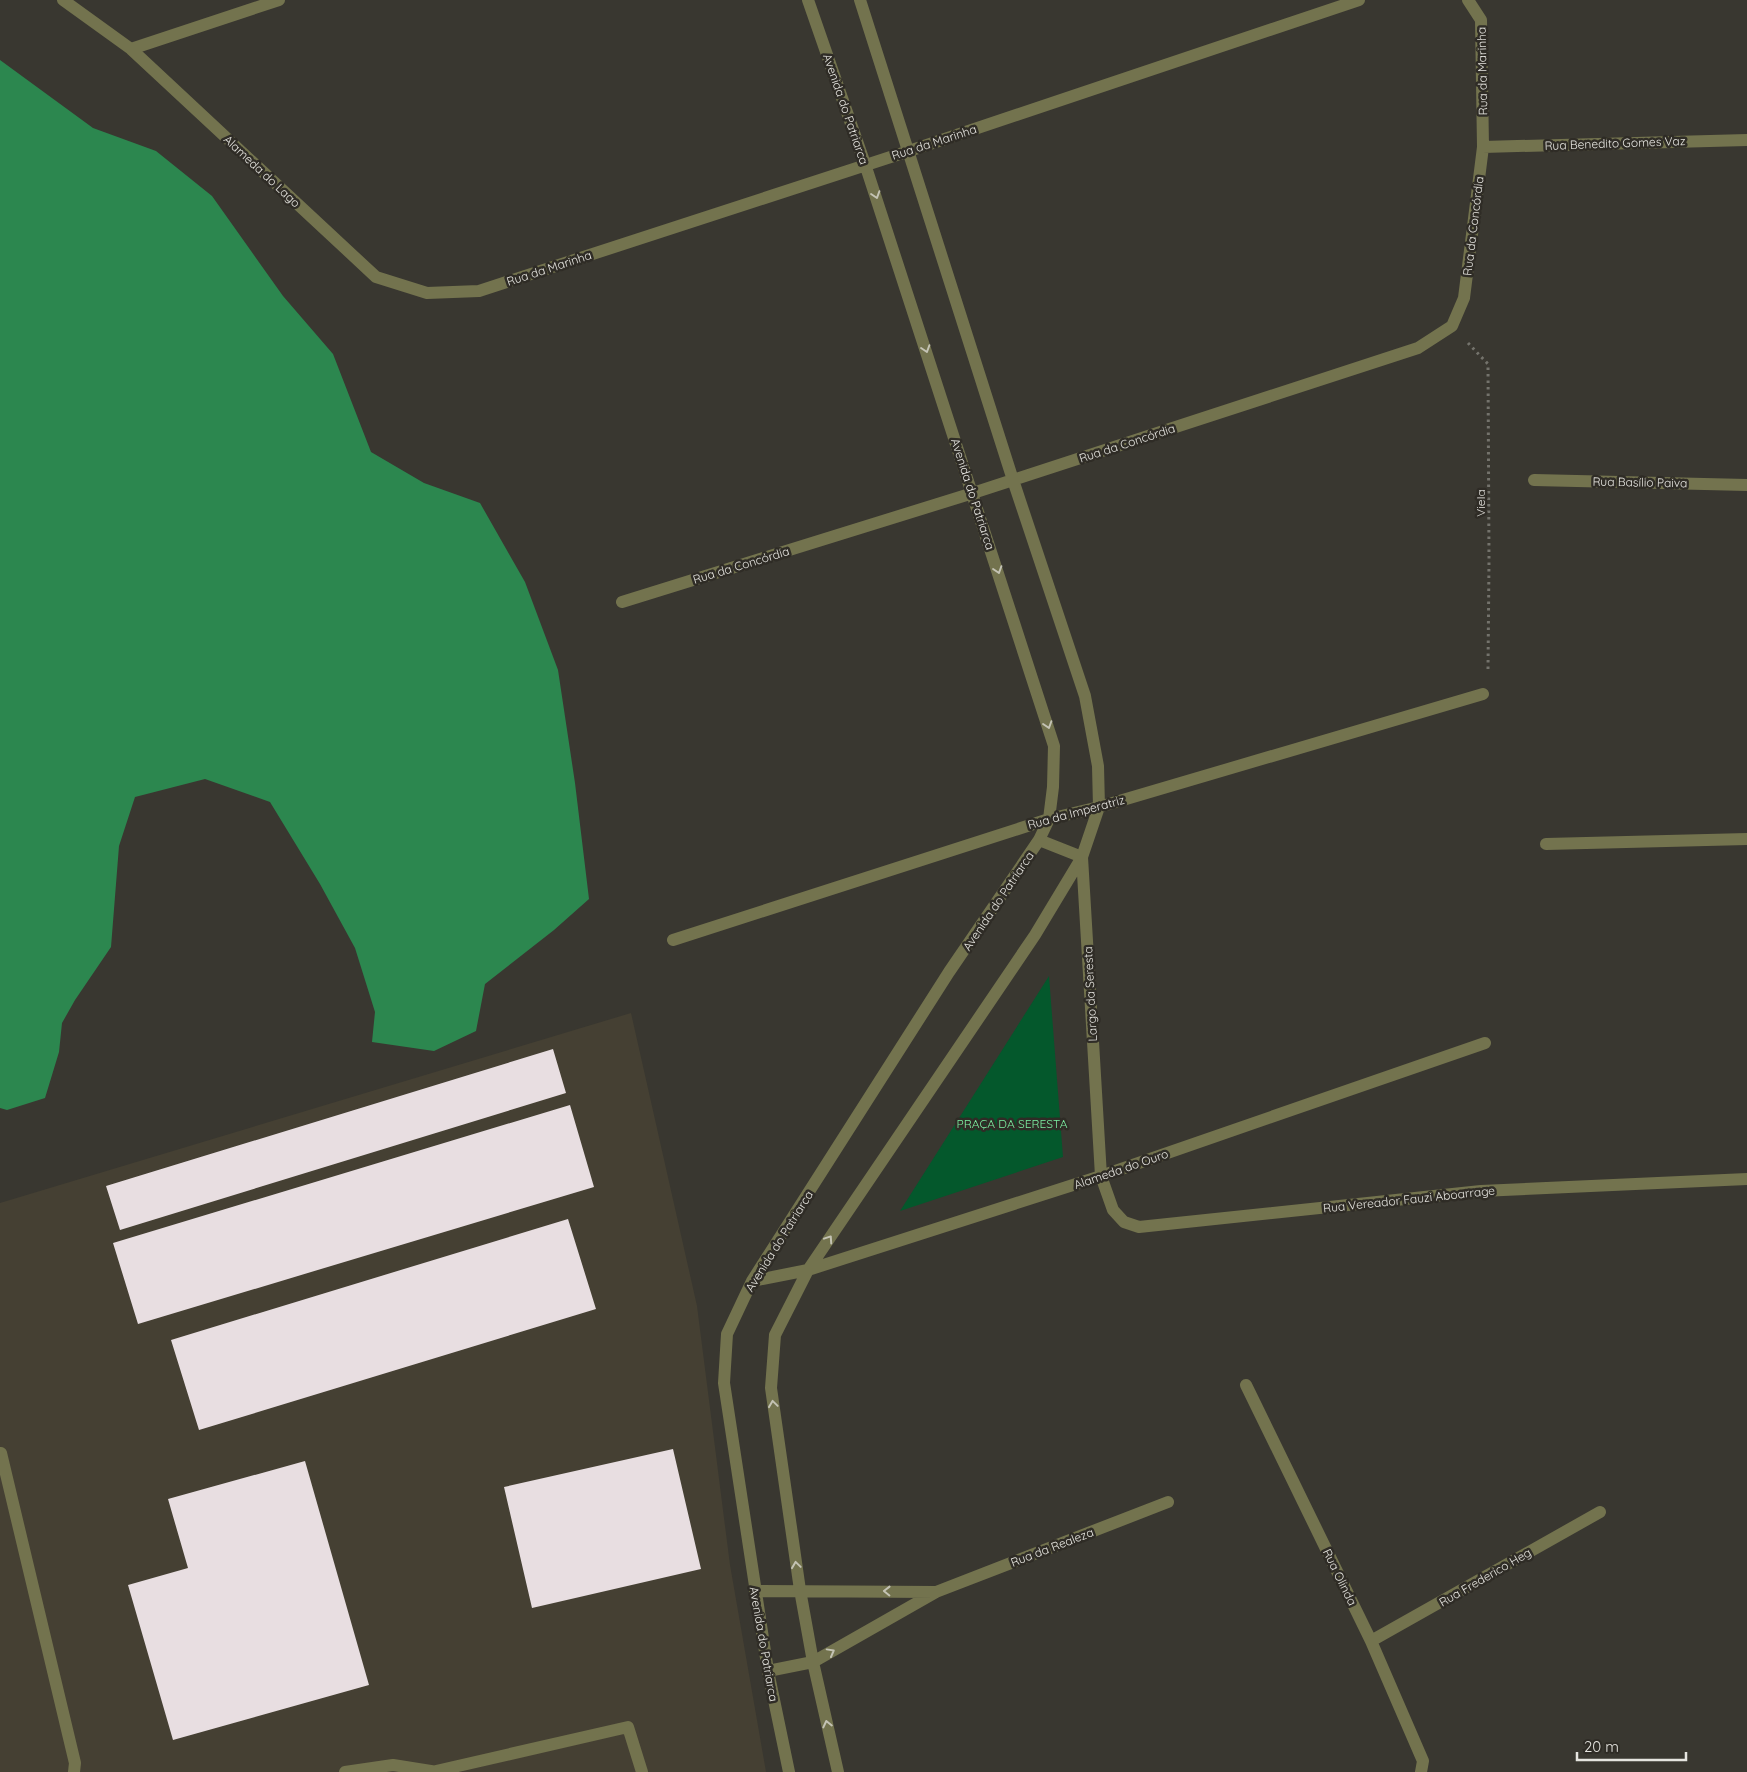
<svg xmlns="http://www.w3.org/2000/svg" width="1747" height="1772" font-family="Quicksand,sans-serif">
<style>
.built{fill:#454033}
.green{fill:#04582c}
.forest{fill:#2c874f}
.building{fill:#e8dee1}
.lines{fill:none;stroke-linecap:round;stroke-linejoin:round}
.path{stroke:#74736c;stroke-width:3;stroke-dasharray:2.5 4;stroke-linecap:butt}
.minor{stroke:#73734e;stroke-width:12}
.oneway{stroke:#c4c3b4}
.labels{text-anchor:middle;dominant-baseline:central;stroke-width:5;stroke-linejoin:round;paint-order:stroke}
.street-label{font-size:12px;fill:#e6e5e0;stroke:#2f2c26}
.park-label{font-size:12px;fill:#7df0a3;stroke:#2f2c26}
</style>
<rect width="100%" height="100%" fill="#393730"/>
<path class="built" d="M631,1013l66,293 33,259 36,207h-766v-569z"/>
<path class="green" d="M1049,976l14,181 -163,54z"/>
<path class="forest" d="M0,60l93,68 63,23 56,45 71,100 50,58 38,98 53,31 56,20 45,79 33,88 17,113 14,116 -35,31 -69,54 -9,47 -42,20 -62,-9 3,-30 -20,-64 -35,-64 -50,-82 -65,-23 -70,18 -16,49 -8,101 -36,53 -13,23 -3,29 -14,46 -38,12 -7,-2z"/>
<path class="building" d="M553,1049l13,44 -446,137 -14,-44z
M570,1105l24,82 -456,137 -25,-81z
M568,1219l28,90 -397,121 -28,-90z
M673,1449l28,120 -169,39 -28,-121z
M305,1461l64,224 -196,55 -45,-155 60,-17 -20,-69z"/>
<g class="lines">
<path class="path" d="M1468,343l20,21 1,196 -1,109"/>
<path class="minor" d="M63,0l68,49 245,228 51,16 52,-2 430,-140 450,-151
M131,49l148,-49
M1483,147l264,-7
M1534,480l213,5
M622,602l351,-109 445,-145 34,-22 12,-28 19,-151 -2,-127 -13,-20
M1039,840l43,17 19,319 12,34 11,12 15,5 342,-36 266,-12
M1546,844l201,-5
M673,940l376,-121 50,-12 384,-113
M752,1281l56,-11 293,-94 384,-133
M1246,1385l125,256 52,120 -2,11
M1,1453l74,310 -1,9
M755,1591l181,1
M1371,1641l229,-129
M768,1671l45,-9 123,-70 232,-90
M436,1771l192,-44 14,45
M345,1772l48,-7 44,7
M789,1772l-21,-101 -44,-288 3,-49 25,-53 197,-309 90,-132 10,-21 4,-32 1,-41 -189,-582 -57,-164
M838,1772l-25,-110 -13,-72 -29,-202 4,-53 33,-65 227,-335 47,-78 17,-50 -1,-41 -13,-70 -72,-216 -153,-480"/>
</g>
<defs><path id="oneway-chevron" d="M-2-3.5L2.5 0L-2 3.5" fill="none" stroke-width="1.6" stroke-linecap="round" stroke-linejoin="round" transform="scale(1.25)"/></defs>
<g class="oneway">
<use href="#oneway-chevron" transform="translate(876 195) rotate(72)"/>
<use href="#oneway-chevron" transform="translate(926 349) rotate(72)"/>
<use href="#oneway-chevron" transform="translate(998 570) rotate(72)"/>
<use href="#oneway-chevron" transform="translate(1048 725) rotate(72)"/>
<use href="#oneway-chevron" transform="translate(829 1239) rotate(-56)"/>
<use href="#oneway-chevron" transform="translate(773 1404) rotate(-98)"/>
<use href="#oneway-chevron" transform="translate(796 1565) rotate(-98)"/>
<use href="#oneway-chevron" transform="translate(887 1591) rotate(-179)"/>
<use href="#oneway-chevron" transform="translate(831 1652) rotate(-29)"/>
<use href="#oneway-chevron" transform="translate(827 1724) rotate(-103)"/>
</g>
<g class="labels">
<g class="street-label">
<text transform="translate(1482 71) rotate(-91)">Rua da Marinha</text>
<text transform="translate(846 109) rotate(71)">Avenida do Patriarca</text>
<text transform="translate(934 142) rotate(-18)">Rua da Marinha</text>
<text transform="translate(1615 143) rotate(-2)">Rua Benedito Gomes Vaz</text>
<text transform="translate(262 171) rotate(43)">Alameda do Lago</text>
<text transform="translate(1473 226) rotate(-83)">Rua da Concórdia</text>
<text transform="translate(549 268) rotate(-18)">Rua da Marinha</text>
<text transform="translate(1127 443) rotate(-18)">Rua da Concórdia</text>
<text transform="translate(1640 482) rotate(1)">Rua Basílio Paiva</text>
<text transform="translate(973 494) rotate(72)">Avenida do Patriarca</text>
<text transform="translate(1480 503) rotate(-90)">Viela</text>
<text transform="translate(741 565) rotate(-17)">Rua da Concórdia</text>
<text transform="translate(1076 812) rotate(-15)">Rua da Imperatriz</text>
<text transform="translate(998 901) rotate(-56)">Avenida do Patriarca</text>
<text transform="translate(1090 994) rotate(-93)">Largo da Seresta</text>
<text transform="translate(1121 1169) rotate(-19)">Alameda do Ouro</text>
<text transform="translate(1409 1199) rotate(-6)">Rua Vereador Fauzi Aboarrage</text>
<text transform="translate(779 1241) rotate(-58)">Avenida do Patriarca</text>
<text transform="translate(1052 1547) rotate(-21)">Rua da Realeza</text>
<text transform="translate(1340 1577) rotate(64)">Rua Olinda</text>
<text transform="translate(1485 1577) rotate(-30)">Rua Frederico Heg</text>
<text transform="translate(764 1644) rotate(80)">Avenida do Patriarca</text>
</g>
<g class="park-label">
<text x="1012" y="1123">PRAÇA DA SERESTA</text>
</g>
</g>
<path d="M1577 1752v8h109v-8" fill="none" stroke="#e6e5e0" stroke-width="2.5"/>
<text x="1584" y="1752" font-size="15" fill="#e6e5e0" stroke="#2f2c26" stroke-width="4" paint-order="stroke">20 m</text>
</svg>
